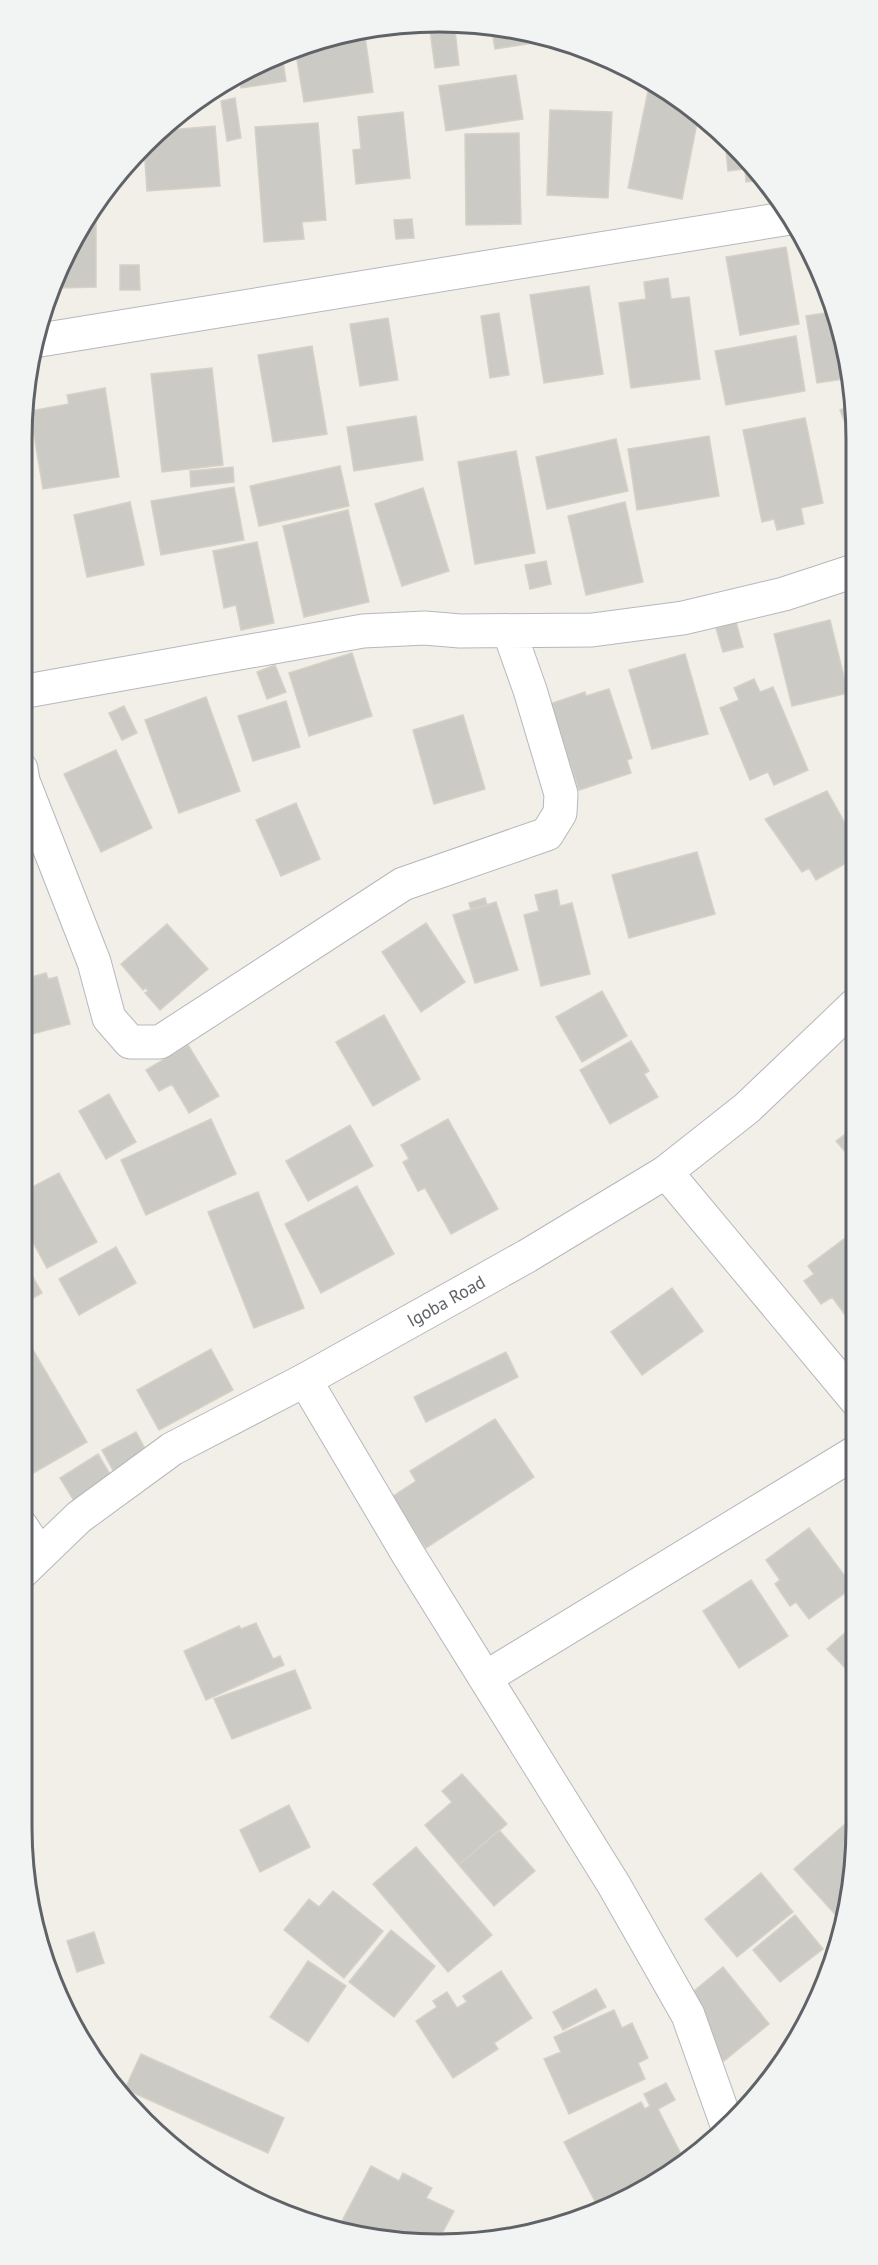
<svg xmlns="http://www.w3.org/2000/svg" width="878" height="2265" font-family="'PT Sans',sans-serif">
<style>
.building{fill:#cccac5;stroke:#d6d1c6;stroke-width:1.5}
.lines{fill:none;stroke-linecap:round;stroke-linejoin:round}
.minor-casing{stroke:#b5b8bc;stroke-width:35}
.tertiary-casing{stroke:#b5b8bc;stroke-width:35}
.minor{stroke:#fff;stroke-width:33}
.tertiary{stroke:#fff;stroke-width:33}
.labels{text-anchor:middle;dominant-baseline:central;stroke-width:4.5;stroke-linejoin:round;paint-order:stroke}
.street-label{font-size:18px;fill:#5f6368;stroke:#fff}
.rim{fill:none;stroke:#5f6368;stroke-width:3}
</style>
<rect width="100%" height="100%" fill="#f1efe8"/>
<path class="building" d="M454,22l5,43 -24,3 -6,-45z
M491,26l57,9 4,5 -57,9z
M364,29l9,63 -69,10 -9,-54z
M282,54l4,27 -45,7 -2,-15z
M516,75l7,44 -77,12 -7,-45z
M648,91l22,4 28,23 -16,81 -54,-11z
M235,98l6,40 -14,3 -6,-40z
M550,110l62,2 -4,86 -61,-3z
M403,112l7,66 -54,6 -3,-34 8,-1 -3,-32z
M318,123l8,97 -24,2 2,17 -40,3 -9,-115z
M215,126l5,60 -73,5 -3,-45 14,-15z
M519,133l2,91 -55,1 -1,-91z
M725,141l28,22 11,17 -18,2 -1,-13 -17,2z
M96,202v85l-37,1v-9h-4l9,-25z
M412,219l2,19 -18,1 -2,-19z
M786,247l13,77 -59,11 -14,-78z
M120,265h19l1,25h-20z
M668,278l3,21 18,-2 11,82 -69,9 -12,-85 27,-4 -2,-17z
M589,286l14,88 -59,9 -14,-88z
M832,312l19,66 -34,5 -11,-67z
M499,313l10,62 -19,3 -9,-62z
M388,318l10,62 -38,6 -10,-62z
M796,336l9,55 -79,14 -11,-54z
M312,346l15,88 -54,8 -15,-87z
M212,368l11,97 -61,7 -11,-98z
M105,388l14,89 -76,12 -13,-78 39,-7 -2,-9z
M853,405l1,42 -14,-37z
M416,416l7,44 -69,11 -7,-44z
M805,418l18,85 -22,5 3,16 -27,6 -3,-11 -12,3 -19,-92z
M709,436l10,60 -82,14 -9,-61z
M616,439l12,52 -81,18 -11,-52z
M516,451l19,102 -60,11 -17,-102z
M340,466l9,40 -90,20 -9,-40z
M233,467l1,15 -43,5 -1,-16z
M234,487l10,53 -83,15 -10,-54z
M423,488l26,83 -47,15 -27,-82z
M130,502l14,63 -57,12 -13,-62z
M625,502l18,80 -57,13 -18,-79z
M348,510l21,92 -65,15 -21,-91z
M257,542l17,81 -33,7 -5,-25 -12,3 -11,-57z
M546,561l5,23 -21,5 -5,-24z
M830,620l18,73 -56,13 -18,-72z
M736,622l7,25 -20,5 -7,-24z
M352,653l20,63 -63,20 -20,-63z
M685,654l23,80 -56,15 -23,-79z
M854,664v26h-3l-6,-24z
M275,665l11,27 -19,7 -10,-27z
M754,679l6,13 13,-5 35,83 -34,15 -6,-13 -18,8 -30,-72 19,-8 -5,-12z
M609,689l23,69 -5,2 4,13 -52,17 -29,-86 35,-12 1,4z
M206,697l34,94 -61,22 -34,-93z
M286,701l14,46 -47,14 -15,-45z
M124,706l13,27 -15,7 -13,-27z
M463,715l22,74 -51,15 -21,-74z
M116,750l36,78 -51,24 -37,-78z
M827,791l28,50 -3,3 3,14 -39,22 -7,-12 -7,4 -37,-53z
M296,803l24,56 -39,17 -25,-56z
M697,852l18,62 -86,24 -17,-63z
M557,890l3,16 12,-3 18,71 -49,12 -17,-71 15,-4 -4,-16z
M485,898l2,7 -16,5 -2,-7z
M496,902l22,68 -43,13 -22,-68z
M426,923l39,59 -44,30 -39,-60z
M167,924l41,45 -48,41 -15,-17 3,-2 -2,-3 -3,2 -22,-26z
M46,973l2,6 9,-2 13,47 -49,13v-57z
M602,991l25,45 -45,26 -26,-45z
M384,1015l36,64 -47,27 -37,-64z
M631,1041l18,30 -5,3 14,23 -48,27 -30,-54z
M188,1045l31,51 -30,17 -17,-29 -13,7 -13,-21z
M109,1094l27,48 -30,17 -27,-48z
M211,1119l25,55 -90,41 -25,-55z
M448,1119l50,90 -47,25 -26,-46 -7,3 -15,-29 6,-3 -8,-14z
M350,1125l23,41 -65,35 -22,-40z
M855,1127v36l-19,-22z
M59,1173l38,69 -50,26 -26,-48v-27z
M357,1186l37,68 -73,39 -36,-69z
M258,1192l46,116 -50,20 -46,-116z
M856,1230v92l-4,2 -20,-27 -11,7 -17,-23 10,-7 -6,-8z
M116,1247l20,36 -57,32 -20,-36z
M21,1256l21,37 -21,12z
M672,1288l31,43 -61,44 -31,-43z
M26,1338l61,104 -57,33 -9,-16v-118z
M211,1349l22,41 -74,40 -22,-40z
M506,1352l12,25 -92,45 -12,-25z
M495,1419l39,58 -108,71 -34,-51 24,-16 -6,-10z
M136,1432l14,26 -34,18 -14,-26z
M98,1454l16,27 -38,23 -16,-26z
M809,1528l44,59 -44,32 -13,-17 -6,4 -15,-22 5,-4 -14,-20z
M751,1580l37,56 -49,32 -36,-57z
M256,1623l17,36 7,-3 4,9 -78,35 -22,-49 55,-25 2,3z
M856,1623l1,42 -8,7 -22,-23z
M295,1670l16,38 -79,31 -18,-40z
M462,1774l45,50 -48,41 -34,-40 27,-23 -10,-11z
M289,1805l21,42 -50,25 -20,-42z
M845,1824l10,14 -11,86 -50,-55z
M499,1830l36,41 -41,35 -35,-41z
M416,1847l76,88 -44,37 -75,-88z
M761,1873l32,39 -56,45 -32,-38z
M333,1891l50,40 -39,47 -60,-48 25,-31 10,8z
M795,1915l28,34 -43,33 -27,-32z
M391,1930l44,36 -41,51 -45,-35z
M94,1932l10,31 -27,9 -10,-31z
M308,1961l38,25 -38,56 -38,-25z
M723,1967l46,57 -45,37 -47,-56z
M501,1971l31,47 -38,25 4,6 -45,29 -37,-57 21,-14 -4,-6 14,-9 10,16 10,-6 -4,-6z
M596,1989l10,18 -43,23 -10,-18z
M614,2010l8,18 10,-5 16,35 -10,5 7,16 -76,35 -25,-55 17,-7 -7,-15z
M141,2054l143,64 -16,35 -143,-64z
M666,2083l9,17 -17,9 25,49 -87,45 -32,-61 77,-40 4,7 5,-3 -6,-12z
M371,2166l28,15 4,-8 29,15 -6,10 28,13 -15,28 -55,1 -16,-3 -27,-14z"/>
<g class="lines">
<g class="minor-casing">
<path id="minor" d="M34,341l756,-123
M21,692l342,-61 62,-3 35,3 132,-1 91,-12 101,-24 70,-23
M21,769l2,12 71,181 15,56 21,24h30l243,-158 144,-50 13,-21 1,-19 -31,-104 -21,-59
M666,1172l190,228
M305,1380l103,174 206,331 74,130 38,107
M21,1526l18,27
M485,1678l371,-226"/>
</g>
<g class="tertiary-casing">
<path id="tertiary" d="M21,1573l58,-56 93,-68 133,-69 222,-124 139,-84 81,-64 108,-103"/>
</g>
<use href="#minor" class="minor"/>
<use href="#tertiary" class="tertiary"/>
</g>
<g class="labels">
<g class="street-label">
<text transform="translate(446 1301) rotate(-29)">Igoba Road</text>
</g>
</g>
<path d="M0 0H878V2265H0ZM439 32H439A407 407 0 0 1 846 439V1827A407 407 0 0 1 439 2234H439A407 407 0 0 1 32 1827V439A407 407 0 0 1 439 32Z" fill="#f2f3f3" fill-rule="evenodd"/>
<path class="rim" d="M439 32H439A407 407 0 0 1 846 439V1827A407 407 0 0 1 439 2234H439A407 407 0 0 1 32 1827V439A407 407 0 0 1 439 32Z"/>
</svg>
